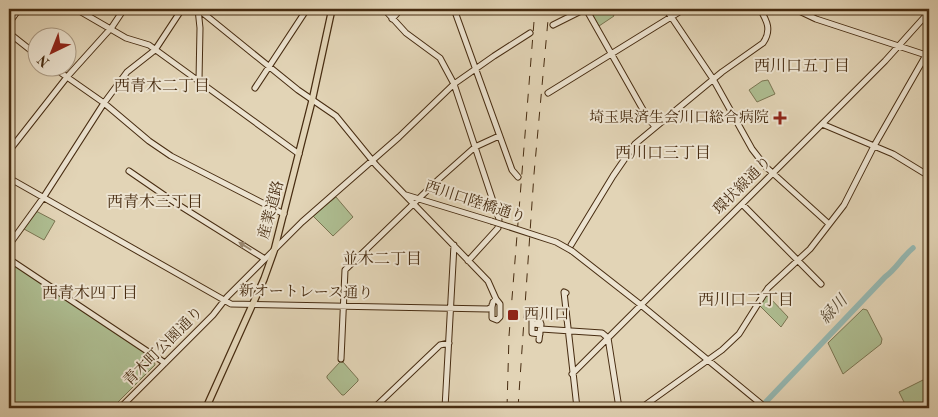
<svg xmlns="http://www.w3.org/2000/svg" width="938" height="417" font-family="'Old Standard TT','Noto Serif JP',serif">
<style>
.green{fill:#aebe92;stroke:#7a7552}
.lines{fill:none;stroke-linecap:round;stroke-linejoin:round}
.river{stroke:#95b8b2;stroke-width:5.5}
.secondary-casing{stroke:#472c11;stroke-width:7}
.primary-casing{stroke:#472c11;stroke-width:8}
.secondary{stroke:#ece3d0;stroke-width:5}
.primary{stroke:#e2d4b6;stroke-width:5.5}
.rail{stroke:#472c11;stroke-width:1;stroke-dasharray:9 9;stroke-linecap:butt}
.secondary-bridge-casing{stroke:#472c11;stroke-width:7;stroke-linecap:butt}
.secondary-bridge{stroke:#ece3d0;stroke-width:5}
.oneway{fill:#9a8870}
.poi-dot{fill:#8f2418;stroke:#ece3d0;stroke-width:2}
.labels{text-anchor:middle;dominant-baseline:central;stroke-width:4;stroke-linejoin:round;paint-order:stroke}
.poi-label{font-size:15px;fill:#472c11;stroke:#ece3d0;text-anchor:end}
.street-label{font-size:15px;fill:#472c11;stroke:#ece3d0}
.neighbourhood-label{font-size:16px;fill:#472c11;stroke:#ece3d0}
.water-label{font-size:16px;font-style:italic;fill:#574831;stroke:#ece3d0}
</style>
<rect width="100%" height="100%" fill="#e2d4b6"/>
<filter id="stains"><feTurbulence type="fractalNoise" baseFrequency=".004" numOctaves="4"/><feColorMatrix values="0 0 0 0 .2 0 0 0 0 .09 0 0 0 0 .02 0 0 0 .5 -.17"/></filter>
<radialGradient id="worn" r=".72"><stop offset=".6" stop-color="#630" stop-opacity="0"/><stop offset="1" stop-color="#630" stop-opacity=".3"/></radialGradient>
<path class="green" d="M592,9h18l4,7 -15,10 -9,-15z
M768,80l7,14 -18,8 -8,-12 13,-9z
M336,197l17,20 -20,19 -20,-20z
M36,211l19,10 -11,19 -20,-11z
M9,262l145,97 1,6 -43,43h-103z
M766,296l3,1 19,20 -7,10 -21,-21z
M863,309l4,1 15,29 -1,5 -38,30 -15,-31z
M340,362h3l15,17v2l-14,14h-2l-15,-17v-2z
M929,377v31h-22l-8,-16z"/>
<g class="lines">
<path class="river" d="M760,408l125,-131c13,-10 16,-19 28,-29"/>
<g class="secondary-casing">
<path id="secondary" d="M76,9l50,29 23,7 150,109
M198,9l100,81 38,26 40,49 112,116 8,18 4,5v13l-3,3 -5,-2v-13
M198,9l2,19 -1,52
M384,9l22,24 34,25 14,26 45,135 -1,9 -30,33
M454,9l58,161 6,7
M530,9l2,1
M586,9l60,106 9,12
M666,9l47,70 39,70 14,18 63,57
M795,9l21,10 113,37
M392,19l9,-10
M9,23l10,-14
M553,25l32,-16
M9,33l29,23
M54,68l50,35 45,38 22,15 113,58
M255,88l52,-79
M548,93l136,-84
M822,124l71,30 36,22
M9,151l58,-74 45,-50 12,-18
M129,171l48,33 88,55
M9,178l222,126 257,5 4,-2 1,-5 3,-3
M406,195l85,26
M742,204l79,80
M9,245l34,-47 61,-95 23,-31 28,-22 27,-41
M571,245l42,-69 22,-32 87,-72 41,-29c9,-13 4,-22 -3,-34
M572,251l69,54 125,103
M9,259l156,104
M566,293l-2,-1 13,116
M532,326v-7h7l2,5 -2,16
M541,329l61,4 6,5
M540,334l-8,-1v-7l2,-2 7,1
M608,338l11,70
M341,359l4,-89 94,-91 36,-32 24,-11
M572,374l313,-313 44,-49
M120,408l93,-93 14,-18 75,-75 97,-85 55,-53 40,-28 36,-23
M374,408l66,-63 9,-2
M445,408l9,-163
M641,408l81,-58 17,-16 29,-46 42,-39 34,-44 30,-59 52,-91"/>
</g>
<g class="primary-casing">
<path id="primary" d="M206,408l58,-129 10,-28 38,-150 20,-92"/>
</g>
<use href="#secondary" class="secondary"/>
<use href="#primary" class="primary"/>
<path class="rail" d="M507,408l2,-72 26,-327
M518,408l16,-234 15,-165"/>
<g class="secondary-bridge-casing">
<path id="secondary-bridge" d="M491,221l65,21 16,9"/>
</g>
<use href="#secondary-bridge" class="secondary-bridge"/>
</g>
<defs><path id="oneway-solid" d="M-6-.8H1V-3.2L6.5 0L1 3.2V.8H-6Z" transform="scale(1.25)"/></defs>
<use class="oneway" href="#oneway-solid" transform="translate(245 246) rotate(-148)"/>
<g class="poi-dot">
<path d="M777.5 110.5h5v5h5v5h-5v5h-5v-5h-5v-5h5z"/>
<rect x="507" y="309" width="12" height="12" rx="2.5"/>
</g>
<g class="labels">
<g class="poi-label">
<text x="769" y="118">埼玉県済生会川口総合病院</text>
<text x="524" y="315" text-anchor="start">西川口</text>
</g>
<g class="street-label">
<text transform="translate(743 186) rotate(-45)">環状線通り</text>
<text transform="translate(475 203) rotate(18)">西川口陸橋通り</text>
<text transform="translate(272 210) rotate(-75)">産業道路</text>
<text transform="translate(306 293) rotate(1)">新オートレース通り</text>
<text transform="translate(164 347) rotate(-45)">青木町公園通り</text>
</g>
<g class="neighbourhood-label">
<text x="802" y="67">西川口五丁目</text>
<text x="162" y="87">西青木二丁目</text>
<text x="663" y="154">西川口三丁目</text>
<text x="155" y="203">西青木三丁目</text>
<text x="382" y="260">並木二丁目</text>
<text x="90" y="294">西青木四丁目</text>
<text x="746" y="301">西川口二丁目</text>
</g>
<g class="water-label">
<text transform="translate(834 310) rotate(-47)">緑川</text>
</g>
</g>
<rect width="938" height="417" fill="none" stroke="#e2d4b6" stroke-width="30"/>
<rect x="10" y="10" width="918" height="397" fill="none" stroke="#472c11" stroke-width="2.5"/>
<rect x="15" y="15" width="908" height="387" fill="none" stroke="#472c11"/>
<g transform="translate(52 52) rotate(223)"><circle r="24" fill="#ece3d0" stroke="#aa9a84"/>
<path d="M0-4L9 19L0 12L-9 19Z" fill="#8f2418"/>
<text y="-8" font-size="14" font-weight="bold" text-anchor="middle" fill="#472c11">N</text>
</g>
<rect width="100%" height="100%" filter="url(#stains)"/>
<rect width="100%" height="100%" fill="url(#worn)"/>
</svg>
